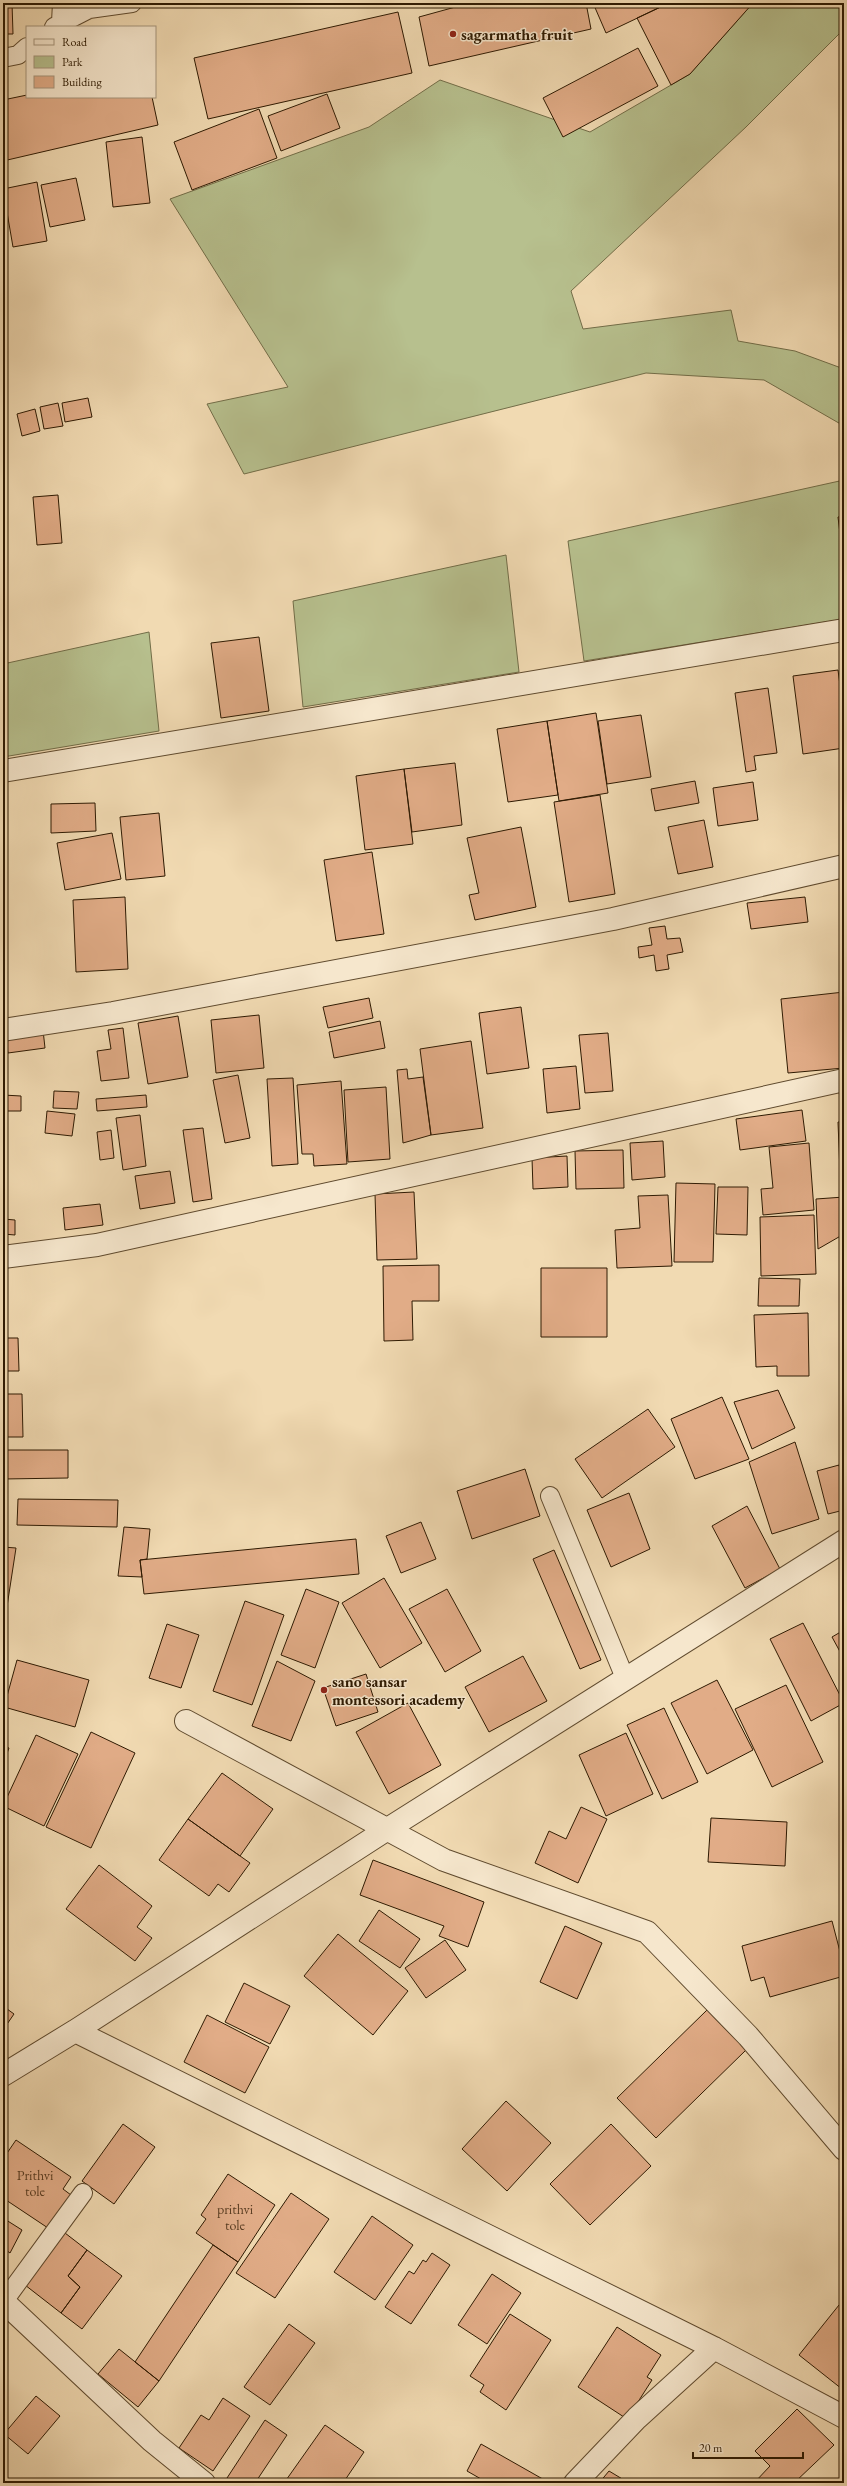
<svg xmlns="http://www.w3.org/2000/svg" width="847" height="2486" font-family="'EB Garamond',serif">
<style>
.green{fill:#b7c08e;stroke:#726d48}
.building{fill:#e1ac87;stroke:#2e1a02}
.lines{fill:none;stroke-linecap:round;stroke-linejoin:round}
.service-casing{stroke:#5f4a2e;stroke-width:20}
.minor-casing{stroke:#5f4a2e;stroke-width:24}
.service{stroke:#f6e7cd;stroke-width:18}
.minor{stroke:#f6e7cd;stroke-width:22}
.poi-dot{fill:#8f2418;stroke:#f6e7cd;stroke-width:1.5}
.labels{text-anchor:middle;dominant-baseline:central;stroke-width:3;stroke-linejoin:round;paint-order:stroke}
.number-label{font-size:14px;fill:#5b3e23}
.poi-label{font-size:16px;font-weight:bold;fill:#2e1a02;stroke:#f6e7cd;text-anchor:start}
</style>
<rect width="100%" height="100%" fill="#f1dab2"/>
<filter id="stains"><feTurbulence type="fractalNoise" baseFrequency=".005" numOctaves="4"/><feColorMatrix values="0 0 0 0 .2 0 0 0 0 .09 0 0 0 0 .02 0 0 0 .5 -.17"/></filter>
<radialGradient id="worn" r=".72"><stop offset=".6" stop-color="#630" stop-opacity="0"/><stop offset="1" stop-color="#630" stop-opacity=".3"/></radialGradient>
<path class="green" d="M753,3h91v26l-98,98 -175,164 12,38 148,-19 7,31 57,10 49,18v57l-80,-46 -118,-7 -402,101 -37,-70 81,-17 -118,-188 199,-72 71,-47 150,52 100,-58z
M844,480v139l-260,42 -16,-120z
M506,555l13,117 -216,35 -10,-106z
M149,632l10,99 -156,26v-93z"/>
<path class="building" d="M3,3h9l1,31h-10z
M470,3h116l5,26 -162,37 -10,-49z
M593,3h76l-63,30z
M669,3h84l-63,71 -19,11 -34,-67z
M398,12l14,61 -204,46 -14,-61z
M638,48l20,38 -95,51 -20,-39z
M327,94l13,34 -59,23 -13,-35z
M27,95v2h125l6,28 -155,36v-61z
M259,109l18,49 -85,32 -18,-48z
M142,137l8,66 -37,4 -7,-65z
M76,178l9,42 -35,7 -9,-42z
M37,182l10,59 -34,6 -10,-58z
M88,398l4,19 -27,5 -3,-19z
M58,403l5,23 -19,3 -4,-22z
M3,404h2l1,32h-3z
M35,409l5,22 -18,5 -5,-22z
M58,495l4,48 -25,2 -4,-48z
M844,516v51l-6,-50z
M259,637l10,74 -48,7 -10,-75z
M838,670l6,46v32l-41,6 -10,-78z
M768,688l9,65 -23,3 2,14 -10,2 -11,-79z
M841,695h3v21z
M596,713l12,80 -49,8 -12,-80z
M641,715l10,62 -44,7 -9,-63z
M547,721l11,74 -50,7 -11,-73z
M455,763l7,62 -50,7 -8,-63z
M404,769l9,75 -48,6 -9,-74z
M695,781l4,22 -44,8 -4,-22z
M753,782l5,38 -40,6 -5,-38z
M600,795l15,99 -46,8 -15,-100z
M95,803l1,28 -45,2v-29z
M159,813l6,63 -39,4 -6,-63z
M704,820l9,47 -35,7 -10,-47z
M521,827l15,80 -61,13 -6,-25 10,-2 -12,-55z
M112,833l9,46 -56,11 -8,-47z
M3,849h2l2,33h-4z
M372,852l12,82 -48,7 -12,-81z
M125,897l3,72 -52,3 -3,-72z
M805,897l3,25 -57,7 -4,-26z
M665,926l2,13 13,-1 3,14 -16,3 2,14 -13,2 -2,-16 -15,3 -1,-11 14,-2 -3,-17z
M844,992v76l-56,5 -7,-74z
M369,998l4,20 -45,10 -5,-21z
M521,1007l8,61 -42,6 -8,-61z
M259,1015l5,53 -48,5 -5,-53z
M178,1016l10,61 -40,7 -10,-61z
M380,1021l5,27 -51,10 -5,-26z
M123,1028l6,50 -28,3 -4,-30 14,-2 -3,-19z
M43,1030l2,18 -37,5 -3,-18z
M608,1033l5,58 -28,2 -6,-58z
M471,1041l12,87 -52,7 -11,-86z
M576,1066l4,43 -33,4 -4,-44z
M407,1069l1,10 15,-2 8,58 -28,8 -6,-73z
M238,1075l12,63 -25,5 -12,-63z
M293,1078l5,86 -26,2 -5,-87z
M341,1081l6,83 -33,2 -1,-12h-11l-5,-69z
M386,1087l4,72 -42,3 -4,-72z
M54,1091l25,1 -2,17 -24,-1z
M3,1095l18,1v15h-18z
M146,1095l1,12 -50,4 -1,-12z
M802,1110l4,31 -66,9 -4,-31z
M47,1111l28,3 -3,22 -27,-3z
M140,1115l6,51 -23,4 -7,-52z
M838,1122h6v75l-3,1z
M203,1128l9,71 -19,3 -10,-72z
M111,1130l3,28 -14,2 -3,-28z
M663,1141l2,36 -33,3 -2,-37z
M809,1143l5,67 -51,5 -2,-26 12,-1 -4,-41z
M623,1150l1,38 -48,1 -1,-38z
M567,1156l1,31 -35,2 -1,-31z
M170,1171l5,32 -35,6 -5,-33z
M676,1183l39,1 -2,78h-39z
M718,1187h30l-1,48 -31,-1z
M414,1192l3,67 -40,1 -2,-66z
M668,1195l4,71 -55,2 -2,-38 25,-2 -2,-32z
M844,1197v37l-26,15 -2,-50z
M100,1204l3,21 -38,5 -2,-22z
M814,1215l2,59 -55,2 -1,-59z
M3,1219l12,1v15l-12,-1z
M439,1265v36h-27l1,39 -29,1 -1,-75z
M541,1268h66v69h-66z
M759,1278l41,1 -1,27h-41z
M808,1313l1,63h-32v-10l-21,1 -2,-52z
M3,1338h15l1,33h-16z
M778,1390l17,38 -43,21 -18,-47z
M3,1394h19l1,43h-20z
M722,1397l27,62 -54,20 -24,-60z
M648,1409l27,38 -73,51 -27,-39z
M795,1442l24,77 -47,15 -23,-72z
M3,1450h65v28l-65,1z
M844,1463v19l-5,-17z
M839,1465l5,17v28l-16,4 -11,-43z
M525,1469l15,47 -68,23 -15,-48z
M629,1493l21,56 -39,18 -24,-57z
M18,1499l100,1 -1,27 -100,-2z
M747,1506l33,63 -35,19 -33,-62z
M421,1522l15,37 -35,14 -15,-37z
M124,1527l26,2 -3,30 -7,1 2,17 -24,-1z
M356,1539l3,35 -215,20 -4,-34z
M3,1547l13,1 -12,78h-1z
M554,1550l47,110 -21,9 -47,-110z
M384,1578l38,65 -42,25 -38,-65z
M306,1589l33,13 -24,66 -34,-13z
M447,1589l34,62 -36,21 -36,-63z
M245,1601l39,14 -32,90 -39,-14z
M803,1623l41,80 -33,18 -41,-82z
M167,1624l32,11 -18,53 -32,-10z
M844,1630v29l-12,-22z
M523,1656l24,45 -58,31 -24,-45z
M17,1660l72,20 -14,47 -71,-20z
M277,1661l38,20 -24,60 -39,-15z
M366,1674l12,38 -42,14 -13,-38z
M717,1680l36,70 -46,24 -36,-71z
M786,1685l37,77 -51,25 -37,-78z
M408,1703l33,62 -52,29 -33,-62z
M664,1708l34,74 -36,17 -35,-74z
M91,1732l44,21 -44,95 -45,-21z
M626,1733l27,61 -47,22 -27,-61z
M36,1735l42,19 -34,72 -41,-20z
M3,1746l6,2 -6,16z
M222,1773l51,36 -33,47 -52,-37z
M581,1807l26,12 -29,64 -43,-20 14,-32 17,8z
M711,1818l76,4 -2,44 -77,-4z
M188,1819l62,44 -21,29 -11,-8 -9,12 -50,-36z
M373,1860l111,42 -16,45 -29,-11 5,-10 -84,-31z
M99,1865l53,41 -15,21 15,11 -17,23 -69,-52z
M379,1910l41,29 -20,29 -41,-27z
M832,1921l12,46v9l-74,21 -6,-20 -13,4 -9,-35z
M565,1926l37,17 -25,56 -37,-17z
M338,1934l70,57 -35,44 -69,-59z
M445,1940l21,30 -40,28 -21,-30z
M244,1983l46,23 -20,38 -45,-22z
M3,2006l11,8 -11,16z
M707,2010l39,40 -90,88 -39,-40z
M207,2015l62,32 -24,46 -61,-31z
M506,2101l45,42 -44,48 -45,-42z
M123,2124l32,23 -41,57 -32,-23z
M611,2124l40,42 -61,59 -40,-41z
M16,2140l55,37 -8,12 8,6 -23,33 -45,-30v-39z
M228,2174l47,31 -37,57 -42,-29 10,-14 -5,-4z
M291,2193l38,26 -54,79 -39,-25z
M372,2216l41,29 -38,55 -41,-28z
M3,2218l19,12 -12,23 -7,-5z
M65,2233l22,17 -19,26 12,11 -19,26 -36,-28z
M213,2245l25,17 -79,119 -24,-19z
M87,2250l35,26 -40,53 -21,-16 19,-26 -12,-11z
M432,2253l18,12 -39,59 -26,-17 24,-36 5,3 9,-14 3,2z
M492,2274l29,19 -34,51 -29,-19z
M839,2305l5,3v78l-2,3 -43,-34z
M510,2314l41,26 -45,70 -26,-18 4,-7 -14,-9z
M289,2324l26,19 -45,62 -26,-18z
M617,2327l44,28 -14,22 5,3 -25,39 -49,-32z
M119,2349l40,32 -21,26 -40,-33z
M36,2396l24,20 -32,38 -24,-20z
M223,2398l27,18 -37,55 -34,-23 22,-33 8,5z
M797,2409l37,36 -40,38h-40l16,-17 -15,-15z
M265,2420l22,15 -32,48h-20l-8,-5z
M325,2425l39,27 -21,31h-59z
M481,2444l67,38v1h-60l-21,-12z
M609,2471l20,12h-30z"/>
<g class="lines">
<g class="service-casing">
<path id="service" d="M61,22l1,-19
M54,27l35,-18 43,-6
M3,58l15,-3 9,-8
M550,1496l75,182
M4,2301l79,-108"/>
</g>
<g class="minor-casing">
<path id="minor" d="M3,771l841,-141
M3,1030l110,-17 500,-94 231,-53
M3,1257l94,-12 747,-165
M186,1721l258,139 203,72 101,104 96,113
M75,2031l639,317 130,69
M3,2075l72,-44 311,-201 458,-289
M3,2301l149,140 52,42
M575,2483l62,-65 77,-70"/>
</g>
<use href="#service" class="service"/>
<use href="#minor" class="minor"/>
</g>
<g class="poi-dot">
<circle cx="453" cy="34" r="4"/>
<circle cx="324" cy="1690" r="4"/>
</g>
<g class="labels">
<g class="number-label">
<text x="35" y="2175">Prithvi<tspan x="35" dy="16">tole</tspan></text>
<text x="235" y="2209">prithvi<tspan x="235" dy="16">tole</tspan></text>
</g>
<g class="poi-label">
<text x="461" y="34">sagarmatha fruit</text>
<text x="332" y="1681">sano sansar<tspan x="332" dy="18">montessori academy</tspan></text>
</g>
</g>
<rect width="847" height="2486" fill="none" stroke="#f1dab2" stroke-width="16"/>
<rect x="4" y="4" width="839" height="2478" fill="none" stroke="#2e1a02" stroke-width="2"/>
<rect x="8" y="8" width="831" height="2470" fill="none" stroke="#2e1a02"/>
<rect x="26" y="26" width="130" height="72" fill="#f6e7cd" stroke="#a6957c"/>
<rect x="34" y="39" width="20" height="6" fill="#f6e7cd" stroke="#a6957c"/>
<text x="62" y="46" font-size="12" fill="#2e1a02">Road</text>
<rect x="34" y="56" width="20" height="12" fill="#b7c08e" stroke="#a6957c"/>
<text x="62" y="66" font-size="12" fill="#2e1a02">Park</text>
<rect x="34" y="76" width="20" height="12" fill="#e1ac87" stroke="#a6957c"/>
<text x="62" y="86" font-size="12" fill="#2e1a02">Building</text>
<path d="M693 2452v6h110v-6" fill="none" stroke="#2e1a02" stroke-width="2"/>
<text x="699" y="2452" font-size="12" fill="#2e1a02" stroke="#f6e7cd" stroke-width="3" paint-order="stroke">20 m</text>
<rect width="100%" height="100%" filter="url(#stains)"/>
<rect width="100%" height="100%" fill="url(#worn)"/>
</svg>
